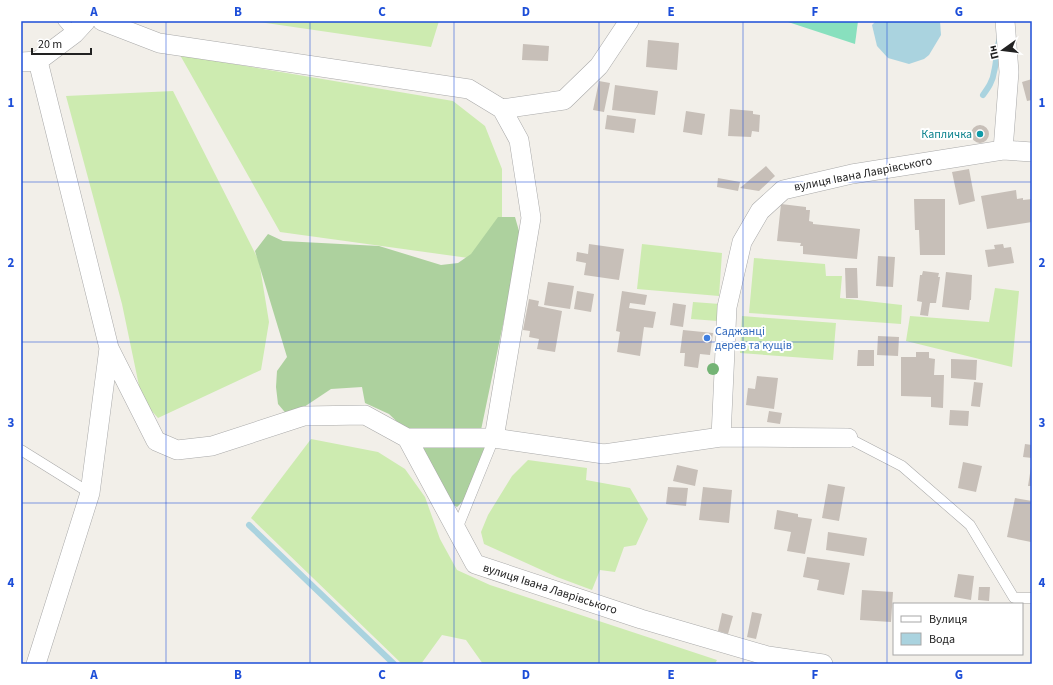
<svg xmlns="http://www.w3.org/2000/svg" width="1053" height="685" font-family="'Source Sans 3',sans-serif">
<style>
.grass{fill:#cdebb0}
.forest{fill:#add19e}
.pitch{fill:#88e0be}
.water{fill:#aad3df}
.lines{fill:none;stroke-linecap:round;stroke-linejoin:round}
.stream{stroke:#aad3df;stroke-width:6}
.building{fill:#c7bfb8}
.lane-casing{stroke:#a9a9a9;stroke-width:11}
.street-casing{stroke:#a9a9a9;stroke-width:20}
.lane{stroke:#fff;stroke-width:10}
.street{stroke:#fff;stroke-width:19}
.tree{fill:#74b475}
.grid{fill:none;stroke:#1d4ed8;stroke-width:1;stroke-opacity:0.55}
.culture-dot{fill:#0f9aa8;stroke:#fff;stroke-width:1.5}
.shop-dot{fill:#3f7fe0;stroke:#fff;stroke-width:1.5}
.labels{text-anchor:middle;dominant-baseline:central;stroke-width:4;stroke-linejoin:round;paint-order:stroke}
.culture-label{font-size:12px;fill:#0d838f;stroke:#fff;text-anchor:end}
.street-label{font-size:12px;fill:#222;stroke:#fff}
.shop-label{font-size:12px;fill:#366cbe;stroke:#fff;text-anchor:start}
.neatline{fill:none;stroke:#1d4ed8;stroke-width:1.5}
.grid-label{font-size:13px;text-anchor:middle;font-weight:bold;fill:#1d4ed8}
</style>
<rect width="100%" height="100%" fill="#f2efe9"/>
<path class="grass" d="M253,21h186l-8,26z
M180,55l273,46 32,25 17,43v49l-19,42 -203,-28z
M173,91l86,170 10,61 -8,48 -103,48 -16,-18 -20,-96 -56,-208z
M642,244l80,9 -3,43 -82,-7z
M754,258l71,6 1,12h16l-2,22 62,7 -1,19 -152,-11z
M995,288l24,3 -7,76 -106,-26 4,-25 79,6z
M693,302l27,2 -2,17 -27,-2z
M742,316l94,7 -3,37 -93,-7z
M311,439l67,13 27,17 20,28 15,42 17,31 33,15 227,75 -2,4h-232l-17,-24 -24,-5 -21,29h-19l-151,-146z
M528,460l59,8 -1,12 44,8 18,31 -12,26 -12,2 -9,25 -15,-2 -8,20 -35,-13 -73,-33 -3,-12 7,-17 24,-39z"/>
<path class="forest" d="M498,217h17l6,21 -40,192 -4,11 12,8 -20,46 -12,12 -7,-4 -36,-65 -25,-24 -24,-11 -3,-16 -31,2 -42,28 -11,-13 -2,-17 1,-16 10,-14 -32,-106 13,-17 15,7 96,5 62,19 17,-2 13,-9z"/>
<path class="pitch" d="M785,21h73l-3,23z"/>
<path class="water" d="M876,21h64l1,14 -12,20 -5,4 -15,5 -21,-6 -11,-12 -5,-21z"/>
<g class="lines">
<path class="stream" d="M983,95c5,-7 10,-14 11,-23 3,-11 2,-23 6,-34
M249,525l145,139"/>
</g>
<path class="building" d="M648,40l31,3 -2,27 -31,-3z
M523,44l26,2 -1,15 -26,-1z
M1032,79v21l-5,1 -5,-19z
M599,81l11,2 -6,29 -11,-2z
M615,85l43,6 -3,24 -43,-5z
M730,109l23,2v3l7,1 -1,17 -7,-1 -1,6 -23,-1z
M686,111l19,3 -3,21 -19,-3z
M607,115l29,4 -2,14 -29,-4z
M971 134a9 9 0 1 1 18 0a9 9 0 1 1-18 0Z
M766,166l9,10 -16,15 -19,-3z
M969,169l6,32 -16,4 -7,-33z
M718,178l22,4 -2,9 -21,-4z
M1016,190l1,9 6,-1v2l9,-1v23l-45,7 -6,-33z
M914,199h31v56h-25l-1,-25h-4z
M781,204l25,3v3h4l-1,11 4,1v2l47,5 -3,30 -54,-5v-8h-3l1,-3 -24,-2z
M589,244l35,5 -5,31 -35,-5 2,-12 -10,-2 1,-9 11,2z
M1003,244l1,4 7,-1 3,16 -26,4 -3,-17 10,-1 -1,-4z
M878,256l17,1 -2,30 -17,-1z
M845,268h12l1,30h-12z
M923,271l16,2 -1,4h2l-4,26h-6l-2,13 -8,-1 2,-13 -5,-1 3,-26h2z
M946,272l26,3 -1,25h-1l-1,10 -27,-3z
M548,282l26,4 -4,23 -26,-4z
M577,291l17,3 -3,18 -17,-3z
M622,291l25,4 -2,10 -15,-2 -1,5 27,4 -3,16 -9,-1 -4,29 -23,-4 3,-20 -4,-1z
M529,299l10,2 -1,5 24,5 -7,41 -18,-3 2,-10 -10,-2 1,-6 -7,-1z
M673,303l13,2 -3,22 -13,-2z
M683,330l30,3 -3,22 -10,-1 -2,14 -14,-2 1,-13h-5z
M878,336l21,1 -1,19 -21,-1z
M858,350h16v16h-17z
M916,352h13v6l6,1 -1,16h10l-1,33 -12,-1v-10l-30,-1v-39h15z
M951,359l26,1 -1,20 -25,-2z
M757,376l21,2 -4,31 -28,-4 2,-17 7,1z
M974,382l9,1 -3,24 -9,-1z
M950,410l19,1 -1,15 -19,-1z
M769,411l13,2 -2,11 -13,-2z
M1025,444l7,1v13l-9,-1z
M963,462l19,4 -6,26 -18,-4z
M677,465l21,5 -3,16 -22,-5z
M1031,467h1v19h-4z
M828,484l17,3 -6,34 -17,-3z
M668,487l20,1 -2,18 -20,-2z
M703,487l29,3 -3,33 -30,-3z
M1015,498l17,3 -1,41 -24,-5z
M777,510l21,4v3l14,2 -7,35 -18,-3 4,-19 -17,-3z
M828,532l39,6 -3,18 -38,-6z
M807,557l43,6 -6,32 -27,-5 2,-10 -16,-3z
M958,574l16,2 -3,24 -17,-3z
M979,587h11l-1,14 -11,-1z
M862,590l31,2 -2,30 -31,-2z
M752,612l10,2 -6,25 -9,-2z
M722,613l11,3 -5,18 -10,-3z"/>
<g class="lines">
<g class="lane-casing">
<path id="lane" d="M63,21l11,13
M848,438l54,28 68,59 44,73h18
M21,450l69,43
M457,529l37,-91"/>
</g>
<g class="street-casing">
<path id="street" d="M102,21l57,22 310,46 33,20 17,31 12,78 -37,220
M21,62l17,-1
M502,109l62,-9 35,-34 30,-45
M1003,150l6,-78 -4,-51
M109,348l47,93 21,9 35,-4 92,-30 61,-1 42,23h87l110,16 117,-17 6,-130 15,-65 18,-31 23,-21 69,-16 151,-24 29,2
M721,437l127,1
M407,438l68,126 166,55 127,37 55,8
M36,664l54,-171 19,-145 -71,-287 36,-27 12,-13"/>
</g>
<use href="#lane" class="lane"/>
<use href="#street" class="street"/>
</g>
<circle class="tree" cx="713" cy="369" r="6"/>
<path class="grid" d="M166,21v643M310,21v643M454,21v643M599,21v643M743,21v643M887,21v643M21,182h1011M21,342h1011M21,503h1011"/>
<circle class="culture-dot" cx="980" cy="134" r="4"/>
<circle class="shop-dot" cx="707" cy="338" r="4"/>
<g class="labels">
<g class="culture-label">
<text x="972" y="134">Капличка</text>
</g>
<g class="street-label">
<text transform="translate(863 174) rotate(-11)">вулиця Івана Лаврівського</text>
<text transform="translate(550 589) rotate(18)">вулиця Івана Лаврівського</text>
</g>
<g class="shop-label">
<text x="715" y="331">Саджанці<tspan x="715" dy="14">дерев та кущів</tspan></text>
</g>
</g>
<rect width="1053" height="685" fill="none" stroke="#ffffff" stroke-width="44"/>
<rect x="893" y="603" width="130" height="52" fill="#ffffff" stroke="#a7a7a7"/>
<rect x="901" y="616" width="20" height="6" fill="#ffffff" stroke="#a7a7a7"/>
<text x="929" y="623" font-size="12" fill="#222222">Вулиця</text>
<rect x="901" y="633" width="20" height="12" fill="#aad3df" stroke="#a7a7a7"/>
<text x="929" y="643" font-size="12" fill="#222222">Вода</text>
<g transform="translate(1003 50) rotate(256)" stroke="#ffffff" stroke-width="3" paint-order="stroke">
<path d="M0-3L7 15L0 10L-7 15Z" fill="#222222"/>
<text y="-6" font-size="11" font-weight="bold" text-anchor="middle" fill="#222222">Пн</text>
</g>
<path d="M32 48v6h59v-6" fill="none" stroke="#222222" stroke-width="2"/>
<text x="38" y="48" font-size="12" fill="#222222" stroke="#ffffff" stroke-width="3" paint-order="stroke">20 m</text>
<rect x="22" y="22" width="1009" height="641" class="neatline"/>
<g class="grid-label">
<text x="94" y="16">A</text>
<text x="238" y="16">B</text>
<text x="382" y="16">C</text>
<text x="526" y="16">D</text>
<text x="671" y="16">E</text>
<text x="815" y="16">F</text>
<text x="959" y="16">G</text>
<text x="11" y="107">1</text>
<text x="1042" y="107">1</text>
<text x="11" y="267">2</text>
<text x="1042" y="267">2</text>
<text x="11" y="427">3</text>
<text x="1042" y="427">3</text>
<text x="11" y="587">4</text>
<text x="1042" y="587">4</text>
<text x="94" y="679">A</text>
<text x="238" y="679">B</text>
<text x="382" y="679">C</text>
<text x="526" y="679">D</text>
<text x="671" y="679">E</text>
<text x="815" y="679">F</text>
<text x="959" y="679">G</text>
</g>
</svg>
